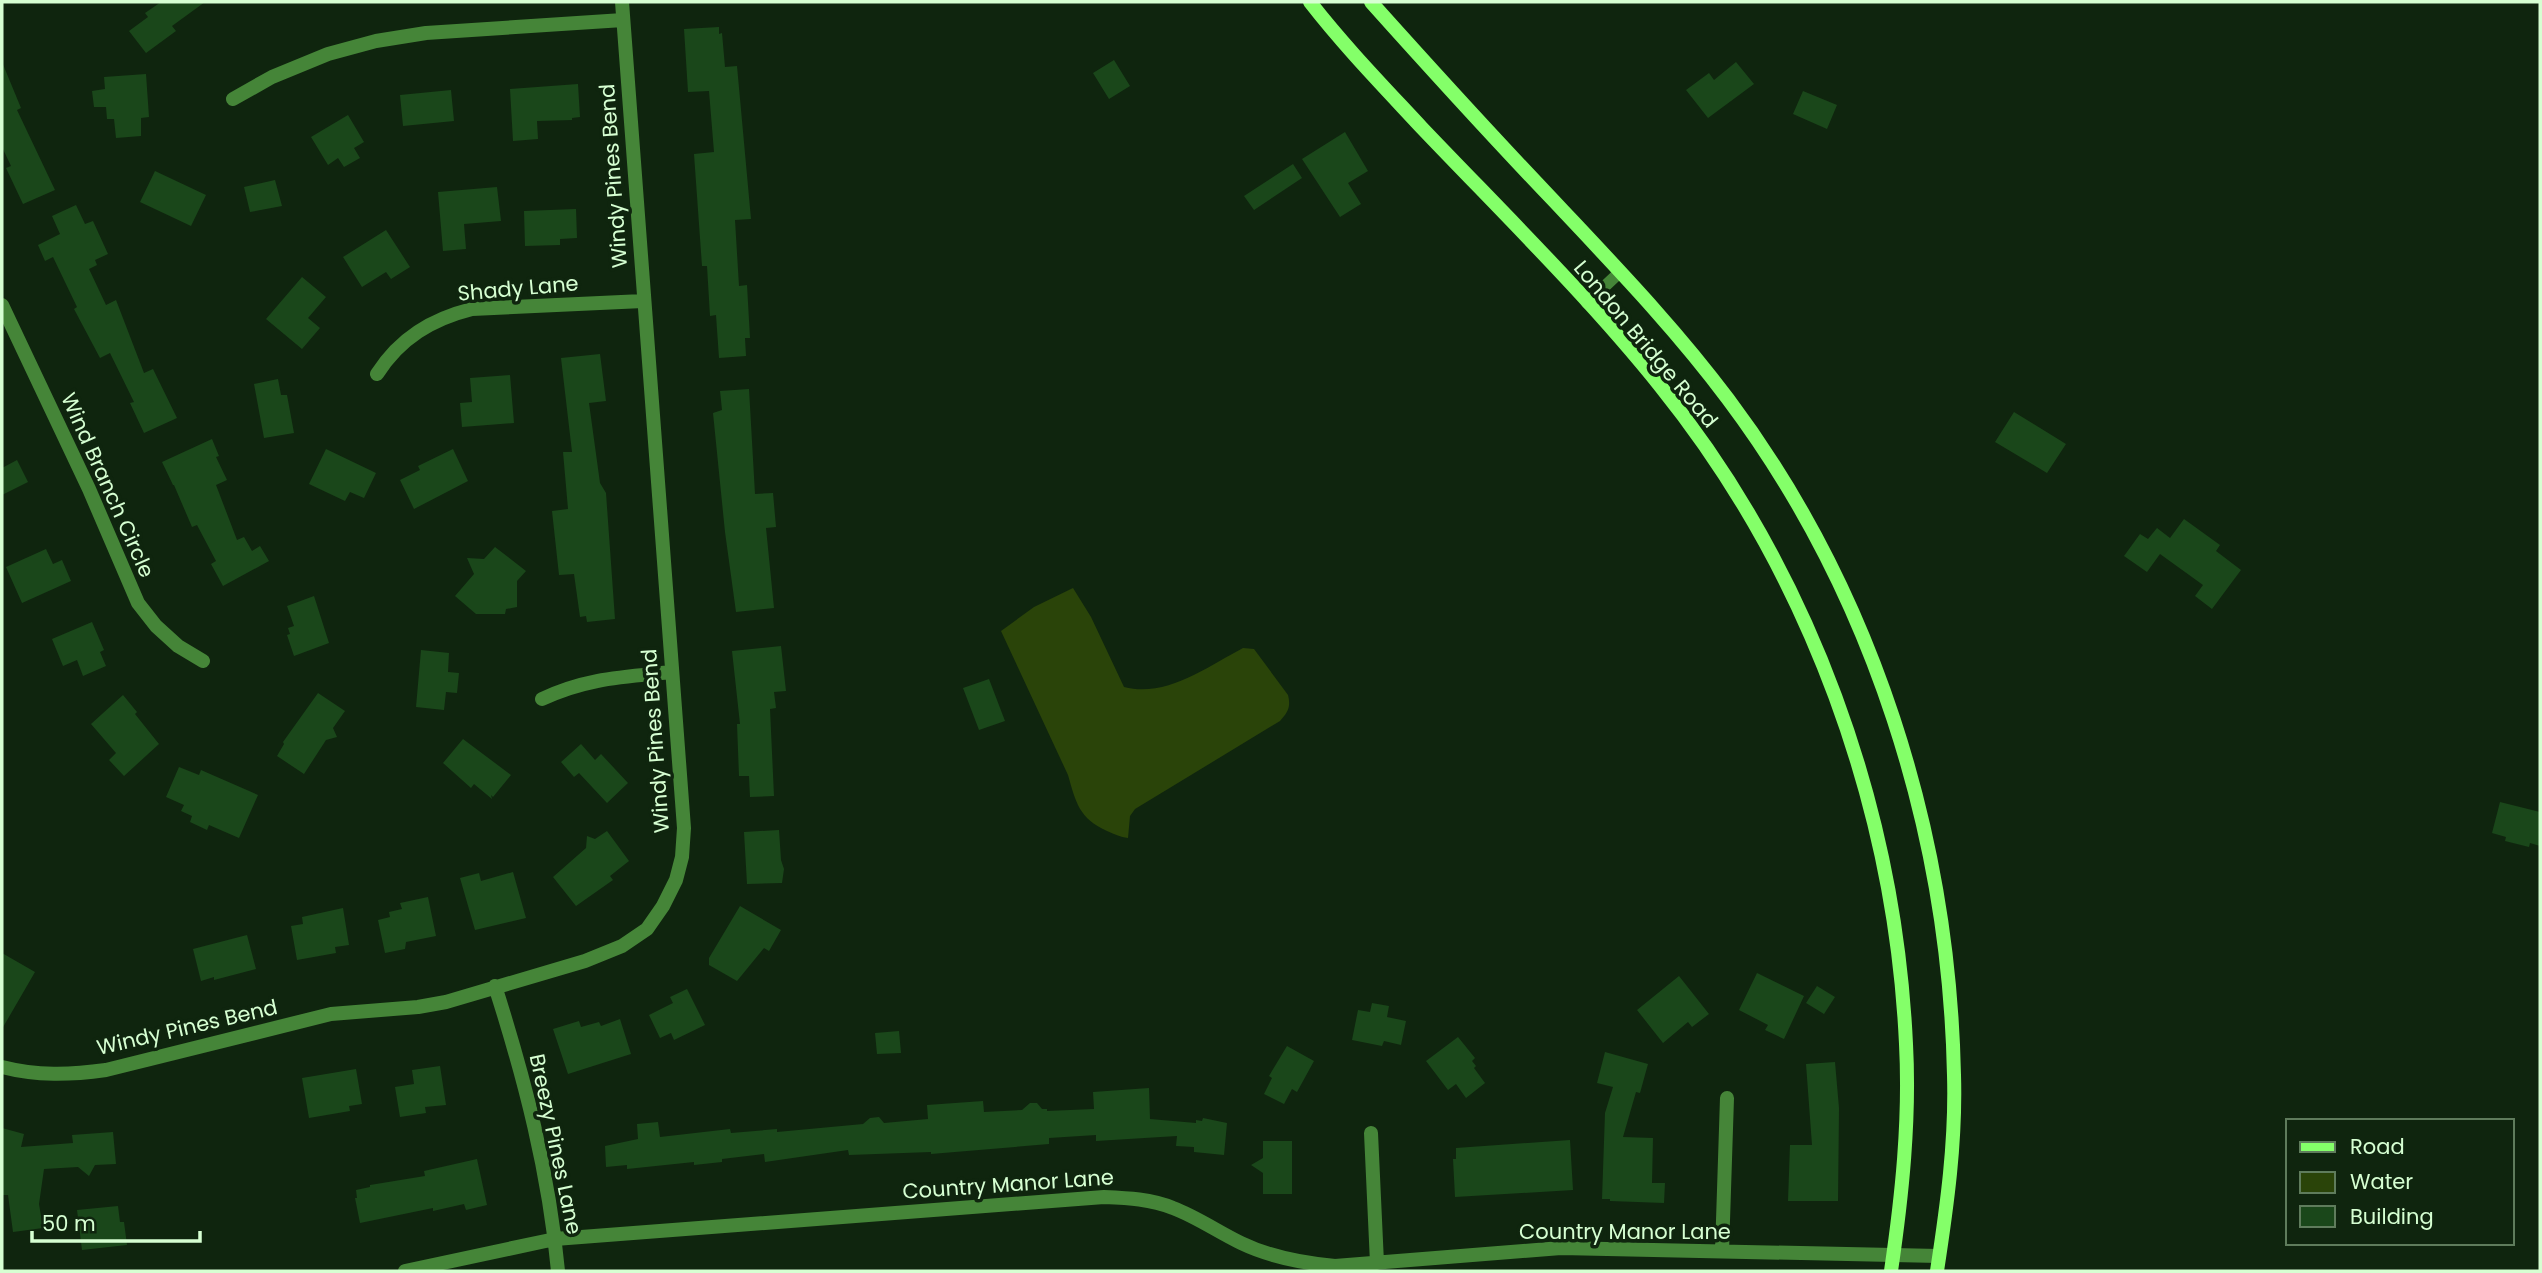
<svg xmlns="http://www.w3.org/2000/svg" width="2542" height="1273" font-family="Poppins,sans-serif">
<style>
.water{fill:#2a4409}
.building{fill:#1a471a}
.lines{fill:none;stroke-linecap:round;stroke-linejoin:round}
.service{stroke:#458538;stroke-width:12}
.minor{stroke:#458538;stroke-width:14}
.secondary{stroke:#84ff69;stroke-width:14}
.labels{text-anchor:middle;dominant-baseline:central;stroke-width:7;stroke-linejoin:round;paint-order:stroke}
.street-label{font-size:21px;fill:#d6ffd2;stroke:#0f250e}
</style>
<rect width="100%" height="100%" fill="#0f250e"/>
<path class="water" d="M1073,588l18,29 33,70c42,11 83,-20 119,-39l11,1 34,46c3,12 0,17 -8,26l-145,88 -5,7 -2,22c-8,-1 -14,-4 -21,-7 -28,-13 -31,-28 -39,-56l-67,-144 33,-24z"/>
<path class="building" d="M161,2h44l-33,24 4,5 -30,22 -17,-22 19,-14 -3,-4z
M719,27v7l3,-1 3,34 12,-1 14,153 -16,1 4,66 8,-1 3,53h-5l1,18 -27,2 -3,-43 -6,1 -3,-50h-5l-8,-112 20,-2 -5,-61 -21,1 -4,-63z
M1114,60l16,26 -21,13 -16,-26z
M2,62l19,46 -4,2 38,80 -32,14 -17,-36 5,-2 -9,-19z
M1736,62l18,22 -46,34 -22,-28 23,-17 5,7z
M146,74l3,43 -8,1v18l-25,2 -2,-19h-7l-1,-12h-12l-2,-16 13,-2 -1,-12z
M578,84l2,33 -8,1v2l-35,1 1,18 -25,2 -3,-52z
M451,90l3,31 -51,5 -3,-31z
M1803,91l34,14 -10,24 -34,-15z
M348,115l16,27 -10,6 6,10 -16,9 -6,-9 -10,7 -17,-28z
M1345,132l23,39 -20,12 13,21 -21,13 -38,-58z
M1293,164l9,14 -48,32 -10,-14z
M155,171l51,24 -15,31 -51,-24z
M275,180l7,26 -32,6 -6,-25z
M497,187l4,34 -37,3 2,25 -23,2 -5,-59z
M76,205l9,19 8,-3 15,33 -13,6 2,5 -8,4 17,36 10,-5 28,73 9,-4 24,49 -33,15 -14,-30 4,-1 -24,-49 -10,5 -26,-49 3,-2 -24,-50 -8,4 -7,-16 22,-11 -8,-18z
M576,209l1,29 -17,1v6l-35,1 -1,-35z
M386,230l24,37 -19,12 -5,-7 -24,15 -19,-30z
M302,277l24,20 -18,21 12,10 -18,21 -36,-30z
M600,354l6,47 -17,2 11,80 6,10 9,126 -28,3 -1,-6 -6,1 -6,-43 -15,1 -7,-64 16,-2 -5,-57h9l-11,-94z
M510,375l4,48 -52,4 -2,-24 12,-1 -2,-24z
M278,379l3,16h6l7,38 -30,5 -10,-54z
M749,389l6,105 18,-1 3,34 -10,1 8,80 -38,4 -11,-80 -12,-119 9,-3 -2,-19z
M2014,412l52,32 -19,29 -52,-31z
M212,439l7,17 -3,1 11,23 -11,5 21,55 7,-3 8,14 8,-5 9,15 -46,25 -12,-22 5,-3 -19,-36 -5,2 -18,-42h-1l-11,-23z
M326,449l50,24 -12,25 -14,-6 -5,9 -36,-17z
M453,449l15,32 -54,28 -14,-29 20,-10 -2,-4z
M17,460l11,22 -26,13v-27z
M2184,519l36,26 -4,6 25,19 -29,39 -17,-13 8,-11 -43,-31 -13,18 -23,-16 16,-22 8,5 9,-11 13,10z
M495,547l31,24 -9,10v26l-11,2 -1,5h-29l-21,-18 19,-22 -7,-16 17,1z
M46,549l7,15 9,-4 9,21 -49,22 -16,-36z
M314,596l15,47 -35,13 -7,-21 3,-1 -2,-6 6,-2 -7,-20z
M92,622l12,28 -4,2 6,14 -23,10 -6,-16 -14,6 -11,-27z
M781,646l5,45 -12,1 2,16 -6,1 4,87 -24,1 -1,-21h-10l-2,-52h3l-8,-73z
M421,650l28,3 -1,19 11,1 -2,20 -11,-1 -2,18 -28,-3z
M989,679l16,42 -26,9 -16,-42z
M318,693l27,18 -12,17 4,9 -11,3 -22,34 -27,-18 7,-12 -1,-2z
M123,695l14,17 -2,2 24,30 -35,32 -15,-16 7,-7 -25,-29z
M463,739l48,36 -18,22 -2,-2 1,4 -18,-15 -3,4 -28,-25z
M581,744l14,16 6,-6 27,29 -21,20 -28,-30 -5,4 -13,-15z
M179,767l20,8 2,-5 57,25 -19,43 -30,-13 -2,5 -17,-8 2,-6 -11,-5 3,-6 -18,-8z
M2500,802l40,10v34l-10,-3 -1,4 -24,-6 1,-4 -14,-4z
M779,830l2,30 3,9 -2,14 -35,1 -3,-52z
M607,831l22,30 -19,15 3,4 -37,26 -23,-29 33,-29 1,-12 8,3z
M513,872l13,46 -51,12 -15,-52 19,-5 2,8z
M428,897l8,39 -30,6 -1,7 -20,4 -7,-33 12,-3 -1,-5 13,-3 -2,-6z
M740,906l41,24 -12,21 -5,-3 -27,33 -28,-16v-7z
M343,908l6,37 -14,2 1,6 -39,7 -6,-34 12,-2 -1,-7z
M247,935l9,34 -42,11v-3l-13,4 -8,-32z
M2,953l33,19 -33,57z
M1757,973l47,23 -20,43 -19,-9 3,-5 -29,-15z
M1679,976l30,38 -17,13 -4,-5 -25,21 -26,-33z
M1817,986l18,11 -11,17 -18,-11z
M687,989l18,36 -31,15 -3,-7 -11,5 -11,-23 24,-12 -3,-6z
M1372,1003l17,3 -2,11 19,4 -5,24 -17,-4 -2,5 -30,-6 6,-30 12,2z
M620,1019l11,35 -63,20 -15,-45 26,-8 2,6 18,-5 2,4z
M899,1031l2,22 -24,1 -2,-21z
M1458,1037l17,21 -3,3 4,5 -2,2 11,15 -19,15 -10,-14 -8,6 -22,-29z
M1287,1046l27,15 -17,31 -5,-3 -8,15 -20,-10 8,-16 -3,-2z
M1605,1052l43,12 -8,29 -4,-1 -13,45 30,1 -1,45h13l-1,20 -54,-2v-2h-8l3,-86 8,-26 -16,-4z
M1835,1062l4,46 -1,93h-50l2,-56h22l-6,-81z
M440,1066l6,39 -21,2 1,6 -26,4 -5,-30 19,-3 -2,-14z
M356,1069l6,35 -13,2 1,5 -41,7 -7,-40z
M1149,1088l1,31 46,4v-3l6,1 1,-3 24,5 -3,32 -30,-3v-5l-18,-1 1,-10 -81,5v-6l-47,3v6l-118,10v-2l-82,3 -1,-5 -83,12 -1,-8 -42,5v3l-28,3v-3l-67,7v-4l-21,2 -1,-21 33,-7 -1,-15 21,-2 2,15 70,-8 1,4 46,-4v3l86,-8 7,-6 9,-1 5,6 44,-4 -1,-14 56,-4 1,11 38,-2 8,-7h7l5,6h5v2l47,-2 -1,-17z
M2,1128l22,6 -3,13 52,-4 -1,-8 41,-3 3,32 -21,1 -6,11 -11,-9 -34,2 -5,35 4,24 -30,4 -5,-37h-6z
M1570,1140l3,50 -118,7 -2,-38h3v-11z
M1263,1141h29v53h-29v-21l-12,-8 12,-7z
M477,1159l10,46 -21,5 -2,-6 -31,7v-3l-73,15 -5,-25h2l-1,-8 14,-3v-2l55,-9 -1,-5z
M118,1206l2,16h4l3,23 -45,5 -5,-40z"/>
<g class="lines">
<path class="service" d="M1587,303l33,-31"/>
<path class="minor" d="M233,99l39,-22 56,-23 48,-13 50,-8 197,-13
M2,305l87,184 49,114 18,23 22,20 25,15
M377,374c23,-36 55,-55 95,-65l171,-8
M542,699c44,-21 82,-22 130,-27
M495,986c30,94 54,187 63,285
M2,1067c35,9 68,8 104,3l225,-56 87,-7 28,-5 139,-41 37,-15 25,-17 16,-23 13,-26 6,-23 2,-29 -62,-826
M1371,1133l6,130
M1722,1251l5,-153
M405,1271l150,-32 549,-42c24,1 47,2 69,11 24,9 45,24 68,35 29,14 61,20 94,23l226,-18 378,8"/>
<path class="secondary" d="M1310,2c35,45 74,85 112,126 81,85 166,168 239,259 149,185 234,421 245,657 4,76 -4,152 -15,227
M1371,2c60,67 121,134 183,199 60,64 121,127 174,198 145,193 221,435 226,676 2,66 -7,131 -17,196"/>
</g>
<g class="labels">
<g class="street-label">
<text transform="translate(613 176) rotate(-94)">Windy Pines Bend</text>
<text transform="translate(518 288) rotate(-5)">Shady Lane</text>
<text transform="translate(1646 344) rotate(50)">London Bridge Road</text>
<text transform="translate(108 485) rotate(66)">Wind Branch Circle</text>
<text transform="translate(655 741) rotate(-94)">Windy Pines Bend</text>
<text transform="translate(187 1027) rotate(-13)">Windy Pines Bend</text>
<text transform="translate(556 1144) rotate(78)">Breezy Pines Lane</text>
<text transform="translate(1008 1184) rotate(-4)">Country Manor Lane</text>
<text x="1625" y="1231">Country Manor Lane</text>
</g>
</g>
<rect width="2542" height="1273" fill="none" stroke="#d6ffd2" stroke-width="7"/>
<rect x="2286" y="1119" width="228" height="126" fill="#0f250e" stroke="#5f7c5c" stroke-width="2"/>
<rect x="2300" y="1142" width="35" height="10" fill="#84ff69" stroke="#5f7c5c" stroke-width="2"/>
<text x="2350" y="1154" font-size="21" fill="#d6ffd2">Road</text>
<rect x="2300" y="1172" width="35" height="21" fill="#2a4409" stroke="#5f7c5c" stroke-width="2"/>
<text x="2350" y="1189" font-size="21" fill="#d6ffd2">Water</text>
<rect x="2300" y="1206" width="35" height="21" fill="#1a471a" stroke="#5f7c5c" stroke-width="2"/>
<text x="2350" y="1224" font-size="21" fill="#d6ffd2">Building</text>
<path d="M32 1231v10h168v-10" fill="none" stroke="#d6ffd2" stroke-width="3.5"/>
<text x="42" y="1231" font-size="21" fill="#d6ffd2" stroke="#0f250e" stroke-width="5" paint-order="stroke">50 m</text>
</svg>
